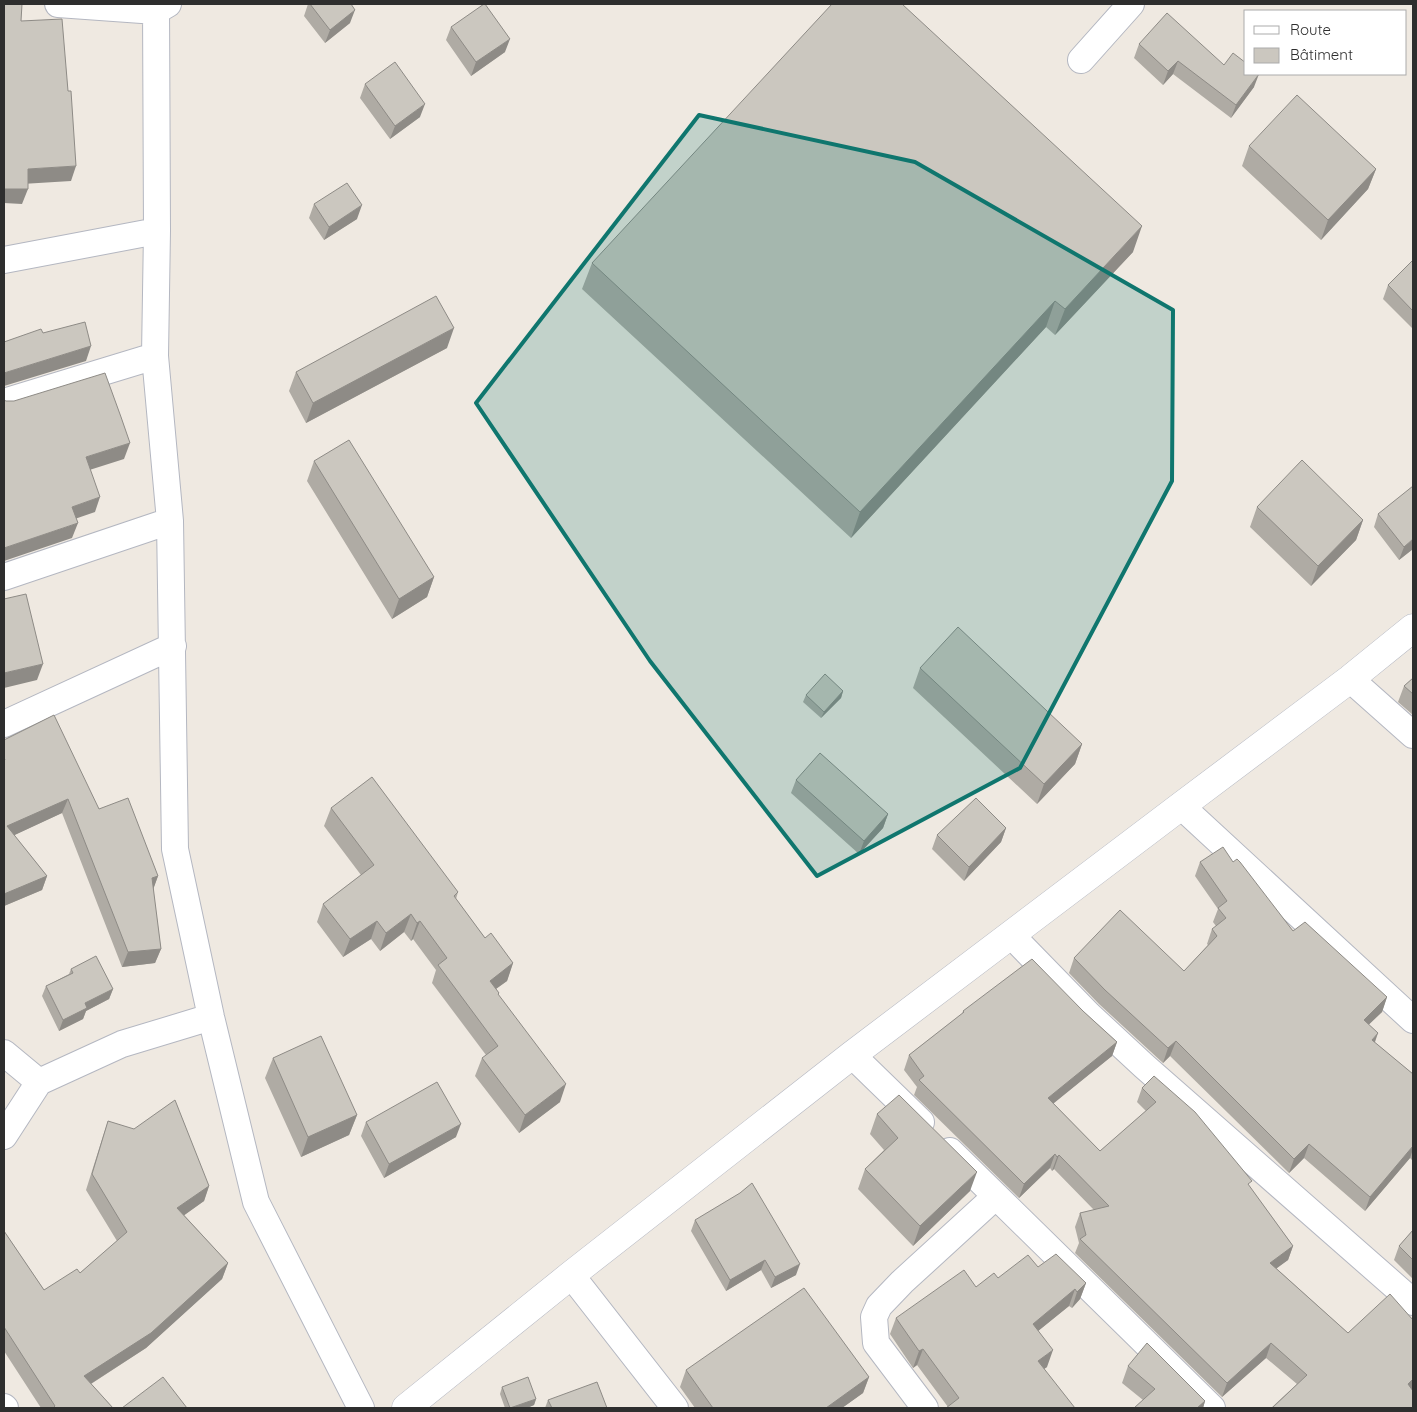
<svg xmlns="http://www.w3.org/2000/svg" width="1417" height="1412" font-family="Quicksand,sans-serif">
<style>
.lines{fill:none;stroke-linecap:round;stroke-linejoin:round}
.street-casing{stroke:#b4b7c1;stroke-width:28}
.secondary-casing{stroke:#b4b7c1;stroke-width:29}
.street{stroke:#fff;stroke-width:26}
.secondary{stroke:#fff;stroke-width:28}
.wall{fill:#afaba4}
.shaded-wall{fill:#8e8b86}
.building{fill:#cbc7bf;stroke:#8e8b86}
.marked{fill:#0f766e;fill-opacity:0.2;stroke:#0f766e;stroke-width:4;stroke-linejoin:round}
</style>
<rect width="100%" height="100%" fill="#efe9e1"/>
<g class="lines">
<g class="street-casing">
<path id="street" d="M58,4l98,7 12,-7
M156,4l1,227 -2,125 15,165 5,328 36,168 45,185 105,206
M1081,60l50,-56
M4,260l153,-29
M4,402l151,-46
M4,577l166,-56
M1350,679l63,56
M4,724l169,-78
M1181,806l232,214
M1011,935l78,80 55,51 269,236
M4,1053l35,29 83,-38 89,-27
M852,1055l69,67
M4,1136l35,-54
M950,1151l262,257
M571,1275l104,133
M4,1407l1,1
M925,1408l-49,-65 -2,-26 5,-11 23,-24 94,-86"/>
</g>
<g class="secondary-casing">
<path id="secondary" d="M406,1408l165,-133 281,-220 329,-249 169,-127 63,-51"/>
</g>
<use href="#street" class="street"/>
<use href="#secondary" class="secondary"/>
</g>
<path class="wall" d="M308,4h43l-1,19 -25,20 -21,-27z
M451,27l54,25 -34,24 -25,-36z
M1139,44l85,21 30,22 -23,31 -58,-44 -10,11 -29,-27z
M365,84l55,33 -30,22 -30,-41z
M1249,146l127,23 -8,20 -47,51 -79,-74z
M314,204l43,15 -33,21 -15,-22z
M1133,252l-78,83 -9,-8 -195,211 -269,-249 10,-26z
M1413,260v69l-30,-30 5,-14z
M447,348l-141,75 -17,-32 7,-19z
M314,461l120,116 -7,20 -35,22 -85,-138z
M1257,507l106,13 -7,20 -45,46 -61,-59z
M1378,514l35,35 -14,11 -25,-33z
M920,668l162,76 -7,20 -38,40 -124,-116z
M1413,678v37l-15,-13 6,-16z
M843,691l-2,7 -20,20 -18,-16 3,-7z
M4,740l95,69 59,67 -5,13 8,60 -6,14 -33,4 -60,-154 -48,22 33,41 -5,14 -38,16z
M796,780l92,34 -5,14 -24,26 -68,-61z
M331,808l127,84 -2,7 29,39 28,25 -6,18 -11,8 3,4 -1,2 62,107 -41,31 -44,-57 7,-18 4,-3 -54,-72 4,-13 -23,-31 -2,2 -7,-9 -24,19 -9,-12 -28,18 -26,-35 6,-18 38,-29 -37,-49z
M1006,828l-5,14 -37,39 -32,-32 5,-14z
M1200,862h33l60,69 94,66 -5,15 -14,13 7,18 38,31v87l-3,-3 -45,53 -61,-53 -15,15 -119,-117 -7,7 -64,-59 -30,-31 5,-15 110,13 24,-26 -1,-1 5,-15 4,-3 -3,-4 5,-13 -23,-33z
M71,969l42,20 -4,10 -23,12 -3,8 -24,12 -17,-35 4,-10 23,-12z
M963,1011h120l34,31 -5,14 -59,47 47,48 46,-40 -9,-9 5,-14 108,99 43,59 -5,14 -12,8 72,65 64,56 1,19h-142l26,-24 -31,-26 -44,39 -147,-144 4,-10 -4,-16 5,-14 14,-3 -40,-41 -2,2 -2,-3 -31,30 -105,-103 3,-8 -13,-17 5,-15 53,-41z
M273,1058l84,57 -8,20 -48,22 -36,-79z
M877,1114l93,77 -57,55 -55,-57 7,-20 19,-19 -14,-16z
M108,1121l101,65 -5,15 -20,14 44,48 -6,16 -76,69 -55,36 22,24h-72l-37,-57v-120l40,59 36,-17 37,-32 -31,-51 17,-54z
M366,1122l90,15 -72,41 -23,-42z
M695,1220l101,55 -25,13 -10,-18 -35,21 -35,-60z
M1413,1230v49l-19,-19 5,-14z
M1038,1267l48,16 -6,16 -8,9 -3,-2 -31,25 9,36 -3,2 -96,38 -31,-42 -4,3 -23,-34 6,-16 102,-40z
M1128,1366l77,35 -2,7h-69l9,-8 -21,-17z
M686,1370l183,7 -6,16 -21,15h-147l-15,-21z
M502,1387l34,12 -2,6 -7,3h-22l-5,-14z
M548,1400l59,8h-62z"/>
<path class="shaded-wall" d="M355,10l-5,13 -25,20 5,-13z
M510,39l-5,13 -34,24 5,-14z
M1178,61l-5,13 -10,11 5,-14z
M1259,74l-5,13 -23,31 5,-13z
M425,104l-5,13 -30,22 5,-13z
M76,166l-5,15 -49,3 6,-15z
M1376,169l-8,20 -47,51 7,-20z
M4,189h24l-6,15 -18,-1z
M362,205l-5,14 -33,21 5,-13z
M1142,226l-9,26 -78,83 10,-26z
M1055,301l-9,26 -195,211 9,-26z
M454,328l-7,20 -141,75 7,-20z
M91,346l-5,15 -82,25v-13z
M130,443l-6,16 -44,14 6,-16z
M100,497l-5,15 -29,10 6,-15z
M1363,520l-7,20 -45,46 7,-20z
M78,523l-6,15 -68,23v-13z
M1413,539v10l-14,11 5,-13z
M434,577l-7,20 -35,22 7,-20z
M43,664l-6,16 -33,8v-15z
M843,691l-2,7 -20,20 3,-6z
M1082,744l-7,20 -38,40 7,-20z
M68,799l-6,14 -58,27 3,-14z
M888,814l-5,14 -24,26 5,-13z
M1006,828l-5,14 -37,39 5,-14z
M47,876l-5,14 -38,16v-12z
M158,876l-5,14 -1,-12z
M411,914l-7,18 -24,19 6,-18z
M377,921l-6,18 -28,18 7,-18z
M420,921l-7,18 -2,2 6,-18z
M161,949l-6,14 -33,4 6,-15z
M513,963l-6,18 -24,17 7,-17z
M113,989l-4,10 -23,12 -3,8 -24,12 4,-11 22,-17z
M1387,997l-5,15 -24,23 6,-15z
M1378,1033l-5,15 -1,-8z
M1176,1041l-6,15 -7,7 5,-15z
M1117,1042l-5,14 -69,56 5,-14z
M566,1084l-6,18 -41,31 6,-18z
M357,1115l-8,20 -48,22 7,-20z
M461,1124l-5,13 -72,41 5,-14z
M1309,1144l-5,14 -15,15 5,-14z
M1413,1146v3l-3,9 -45,53 5,-14z
M1055,1154l-5,14 -31,30 5,-14z
M1059,1155l-5,14 -2,2 5,-14z
M977,1172l-7,19 -57,55 7,-20z
M209,1186l-5,15 -32,23 5,-16z
M1293,1246l-5,14 -23,17 5,-14z
M765,1260l-4,10 -35,21 4,-11z
M228,1263l-6,16 -76,69 -68,44 6,-16z
M800,1264l-4,11 -25,13 4,-11z
M1086,1283l-6,16 -8,9 5,-16z
M1075,1289l-6,17 -42,34 6,-16z
M1271,1343l-5,15 -44,39 5,-14z
M923,1349l-6,16 -4,3 6,-17z
M1053,1350l-6,17 -15,10 6,-16z
M869,1377l-6,16 -21,15h-16z
M1413,1379v9l-10,10 5,-14z
M536,1399l-2,6 -7,3h-16z
M1205,1401l-2,7h-6z"/>
<path class="building" d="M4,4h18l-1,17 41,-2 6,72h3l5,75 -48,3v20h-24z
M310,4h41l4,6 -25,20z
M484,4h1l25,35 -34,23 -25,-35z
M832,4h70l240,222 -77,83 -10,-8 -195,211 -268,-249z
M1167,13l57,52 9,-12 13,10v11h13l-23,31 -58,-44 -10,10 -29,-27z
M395,62l30,42 -30,22 -30,-42z
M1297,95l79,74 -48,51 -79,-74z
M347,183l15,22 -33,22 -15,-23z
M1413,260v51l-25,-26z
M436,296l18,32 -141,75 -17,-31z
M85,322l6,24 -87,27v-31l37,-13 2,4z
M105,373l16,44 9,26 -44,14 14,40 -28,10 6,16 -74,25v-148l2,1h8z
M349,440l85,137 -35,22 -85,-138z
M1302,460l61,60 -45,46 -61,-59z
M1413,486v53l-9,8 -26,-33z
M26,594l17,70 -39,9v-74z
M958,627l124,117 -38,40 -124,-116z
M825,674l18,17 -19,21 -18,-17z
M1413,678v16l-9,-8z
M54,715l45,94 29,-11 30,78 -6,2 9,71 -33,3 -60,-153 -61,27 40,50 -43,18v-133l1,-1 -1,-3v-17z
M820,753l68,61 -24,27 -68,-61z
M372,777l86,115 -4,4 31,42 6,-5 22,30 -23,18 9,12 -1,1 68,90 -41,31 -43,-57 16,-12 -60,-81 9,-7 -27,-37 -3,2 -6,-9 -25,19 -9,-12 -27,18 -27,-35 51,-39 -43,-57z
M976,798l30,30 -37,39 -32,-32z
M1223,847l10,15 4,-3 3,3 53,69 12,-9 82,75 -23,23 14,13 -6,7 41,34v72l-43,51 -61,-53 -15,15 -118,-118 -8,7 -63,-58 -31,-32 46,-48 64,61 33,-35 -5,-7 14,-11 -8,-10 9,-7 -27,-39z
M96,956l17,33 -28,14 2,5 -24,12 -17,-34 27,-13 -2,-4z
M1032,959l51,52 34,31 -69,56 52,53 56,-49 -14,-14 12,-12 41,36 57,69 -4,3 45,62 -23,17 78,70 42,-39 23,26v59l-5,5 5,7v17h-141l35,-33 -36,-32 -44,40 -147,-144 6,-4 -6,-22 29,-7 -50,-51 -2,2 -2,-3 -31,30 -105,-104 5,-4 -15,-21 55,-43 -1,-1z
M321,1036l36,79 -49,22 -35,-79z
M437,1082l24,42 -72,40 -23,-42z
M899,1095l78,77 -57,54 -55,-57 33,-31 -21,-24z
M175,1100l34,86 -32,22 51,55 -77,70 -67,43 29,32h-60l2,-2 -51,-79v-96l40,59 33,-21 3,4 47,-41 -35,-58 16,-53 26,8z
M752,1183l48,81 -25,13 -10,-17 -35,20 -35,-60 45,-27z
M1413,1230v30l-14,-14z
M1056,1254l30,29 -9,9 -2,-3 -42,35 20,26 -15,11 37,47h-129l13,-10 -36,-49 -4,2 -23,-33 68,-48 12,17 18,-14 4,5 30,-23 10,12z
M804,1288l65,89 -43,31h-113l-27,-38z
M1147,1343l58,58 -8,7h-63l21,-19 -27,-23z
M163,1377l24,31h-65z
M528,1377l8,22 -26,9 -8,-21z
M597,1382l10,26h-55l-4,-8z"/>
<path class="marked" d="M699,115l216,47 258,148 -1,171 -152,287 -203,108 -167,-215 -174,-258z"/>
<rect width="1417" height="1412" fill="none" stroke="#2e2e2e" stroke-width="10"/>
<rect x="1244" y="10" width="162" height="65" fill="#ffffff" stroke="#ababab"/>
<rect x="1254" y="26" width="25" height="8" fill="#ffffff" stroke="#ababab"/>
<text x="1290" y="35" font-size="15" fill="#2e2e2e">Route</text>
<rect x="1254" y="48" width="25" height="15" fill="#cbc7bf" stroke="#ababab"/>
<text x="1290" y="60" font-size="15" fill="#2e2e2e">Bâtiment</text>
</svg>
